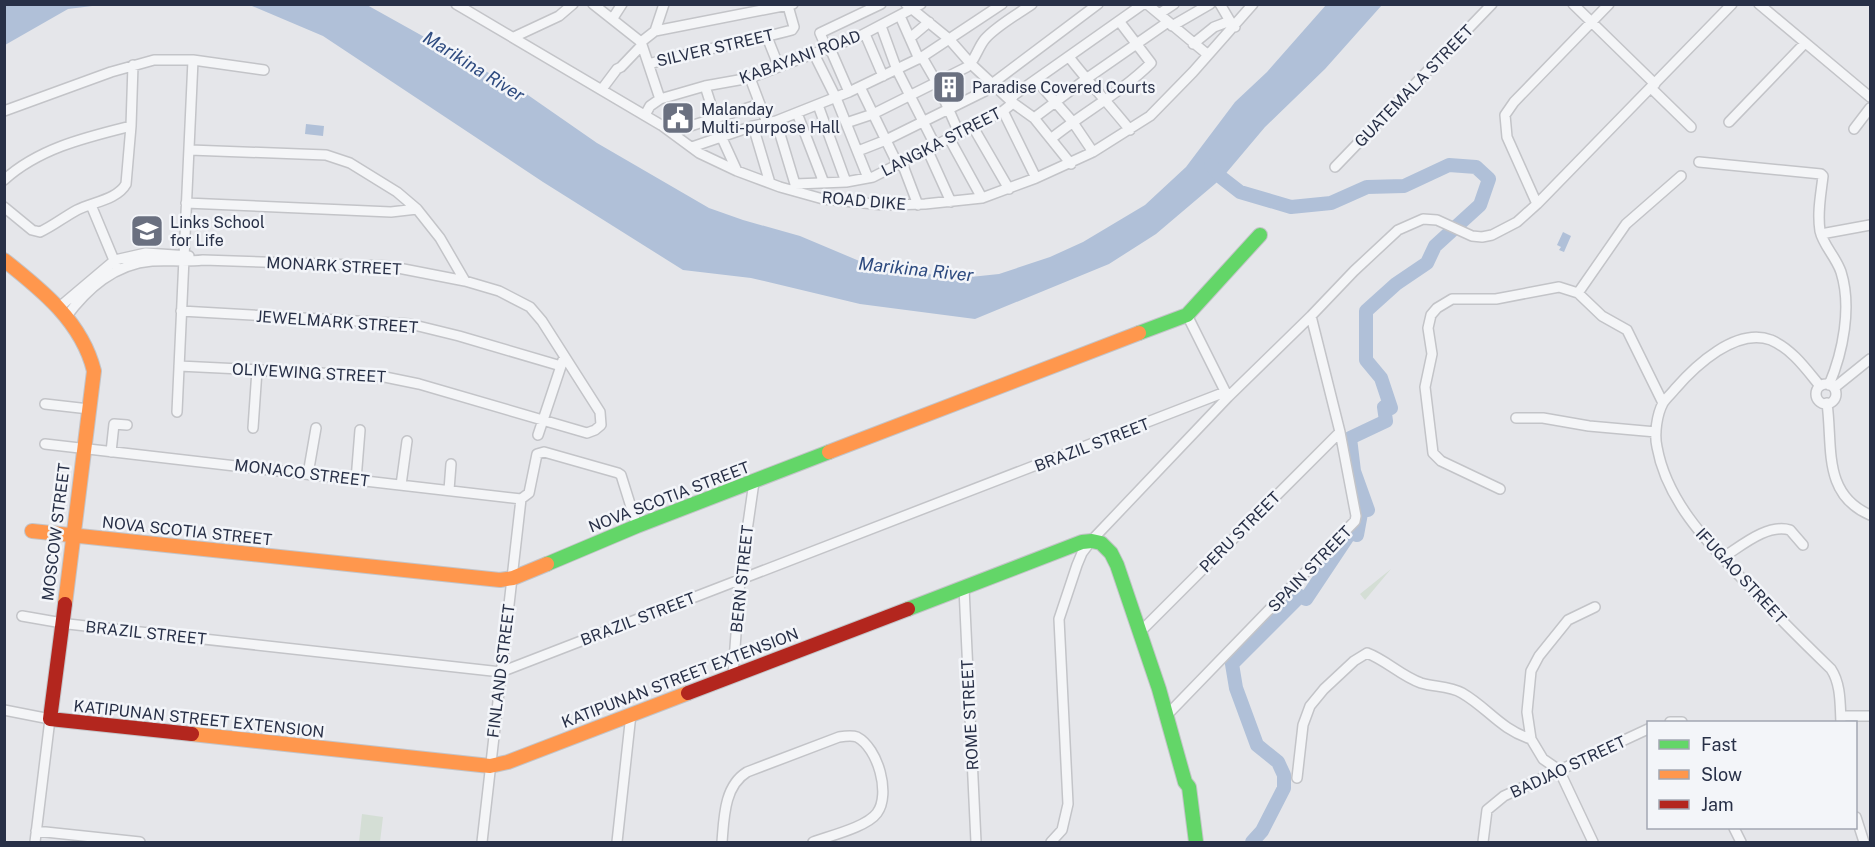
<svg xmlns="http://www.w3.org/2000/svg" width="1875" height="847" font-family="'Public Sans',sans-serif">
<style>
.green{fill:#d4ded5}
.water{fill:#b0c0d8}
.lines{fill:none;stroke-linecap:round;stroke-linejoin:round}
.river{stroke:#b0c0d8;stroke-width:14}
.street-casing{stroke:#c3c4c8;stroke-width:12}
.fast-casing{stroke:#c3c4c8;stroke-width:16}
.slow-casing{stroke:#c3c4c8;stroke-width:16}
.jam-casing{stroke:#c3c4c8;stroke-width:16}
.street{stroke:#f4f5f7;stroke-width:9}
.fast{stroke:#63d668;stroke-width:14}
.slow{stroke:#ff974d;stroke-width:14}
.jam{stroke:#b3261e;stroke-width:14}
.labels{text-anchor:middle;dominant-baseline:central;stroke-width:5;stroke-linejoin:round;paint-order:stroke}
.street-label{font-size:16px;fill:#283047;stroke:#f3f5f9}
.poi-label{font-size:16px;fill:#283047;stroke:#f3f5f9;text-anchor:start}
.water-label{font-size:18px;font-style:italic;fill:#2d4a7f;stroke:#f3f5f9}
</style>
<rect width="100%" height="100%" fill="#e5e6ea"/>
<path class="green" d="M1391,569l-26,31 -5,-6z
M362,814l21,3 -3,25h-21z"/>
<path class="water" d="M5,4h95v1l-32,4 -63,36z
M241,5h126l158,88 72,50 112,65 34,12 57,16 76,32 85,10 38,-4 51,-17 33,-15 62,-37 41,-38 49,-65 32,-30 59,-67h56l-57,64 -60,58 -43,51 -66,56 -47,30 -134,55 -115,-15 -109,-26 -68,-8 -140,-88 -220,-146 -71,-30z
M306,124l18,2 -1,10 -18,-2z
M1563,232l8,4 -7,16 -5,-2 2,-3 -4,-2z"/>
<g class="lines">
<path class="river" d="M1211,165l11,13 18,14 51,15 40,-4 36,-16 37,-1 45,-21 27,2 13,12 -9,26 -45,41 -8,17 -31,21 -30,27v49l15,18 10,30 -7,-1 2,14 -36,17 4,33 14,39 -6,-2 -5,27 -7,-2 -44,66 -6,-3 -68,68 4,24 21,57 21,17 6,13v13l-22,43 -10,11"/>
<g class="street-casing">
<path id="street" d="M456,4l205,121 38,28 38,18 43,16 43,12 61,6 41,-1 57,-6 54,-20 57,-26 57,-36 43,-44 60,-68
M593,4l48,38 19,57
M906,4l43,35 22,25 42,39 21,15 37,46
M1147,4l60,50
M1220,4l10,17
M1573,4l82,80
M1759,4l111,93
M1159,14l15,-10
M900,16l19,43
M613,18l9,-14
M881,26l16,44 38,75
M1172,26l38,-22
M655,31l138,-27
M865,34l18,42
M514,37l45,-21 14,-12
M767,37l12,30
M910,38l19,-16
M641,42l14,-11 9,-27
M1193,44l21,-17 16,-6 5,6
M814,54l22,44 32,80
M922,57l15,26 22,50
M1069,57c20,26 41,48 61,73
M649,64c47,-14 96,-21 143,-34l2,-3 -6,-21
M750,78l17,45
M1036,80l36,41 21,31
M705,86l16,50 16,35
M860,87l38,78
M1651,88l40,39
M602,89l15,-20 4,-2 21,-22
M849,92l-17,-39 -6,-6 -6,-14 61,-29
M1011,100l3,-5 129,-91
M818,105l28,77
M4,111l107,-39 43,-12h39l71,10
M1003,111l33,67
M797,113l27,70
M645,115l5,-9 10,-7 45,-13 45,-8 110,-42 61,-32
M1034,118l52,-39 82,-57
M776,121l19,63v6
M1729,122l76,-79
M846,123l27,-9 94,-47c8,-6 11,-20 18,-28 11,-13 33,-25 47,-35
M753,126l17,57
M973,127l36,62
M1854,129l16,-21
M674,134l10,-6 76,-24
M949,138l33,60
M1052,138c32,-26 70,-46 99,-75l-32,-42
M692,147l61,-21 23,-5 73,-29 73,-35 80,-53
M927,149l24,53
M190,150l136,5 24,8 47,29 20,17 23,29 25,43
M858,151l28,-11 99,-49 8,-8 105,-79
M1699,162l122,12 2,2c-2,18 -6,36 -3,55 3,14 16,26 21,41 11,35 2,80 -12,113
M902,163l16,42
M1335,167l157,-163
M4,180c35,-32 83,-43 127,-54
M795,184l51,-2 27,-5 130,-66 10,-8
M186,203l205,9 26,-3
M1537,204l-30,-67 -2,-22 9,-13 95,-98
M91,205l25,60
M4,207l28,23 8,2c13,-6 24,-15 37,-22 15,-8 40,-10 49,-26l5,-58 2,-61
M1821,234l49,-9
M1578,293l48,-69 55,-48
M57,309l58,-49 31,-7 43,3
M181,311l229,13 49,12 102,30
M1187,315l41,82
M66,317c21,-28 48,-53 86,-56 17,-1 33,1 51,-1l185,6 77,15 34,10 31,16 12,14 58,91 1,13 -6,5 -8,3 -168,-49 -39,-8 -201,-10
M1816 394a10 10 0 1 1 20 0a10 10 0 1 1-20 0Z
M1820,386c-14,-17 -28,-37 -49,-46 -35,-13 -76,26 -96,49 -3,4 -9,9 -12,14 -6,11 -9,31 -6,44 10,56 54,99 91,138 27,29 55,57 83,84 10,15 9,35 10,53
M1834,388l36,-29
M1827,403c6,44 -5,91 43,112
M45,404l44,5
M177,412l16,-352
M1516,418h27l46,8 67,6
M253,428l4,-58
M538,435l25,-75
M45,444l476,55
M111,452l3,-28 13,1
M308,474l8,-46
M356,480l4,-50
M401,485l6,-44
M1500,489l-59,-28 -8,-8 -8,-66 7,-33 -4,-26 3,-13 6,-7 15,-9h44l63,-12 19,6 24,23 25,14 36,73
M449,490l2,-26
M521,499l8,-6 8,-39 7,-2 74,21 3,2 16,51
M1722,558c18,-11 45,-35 68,-28l13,15
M964,588l12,254
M22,616l46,8 433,48 724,-280
M1140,632l200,-200
M733,675l7,-96 14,-97
M4,710l46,9 -15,123
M1167,715l188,-194 1,-5 -16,-84 -29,-116
M1841,716h29
M1670,722h12
M1297,778l6,-53 7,-19 14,-17 30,-28 13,-8c19,7 34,23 54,30 13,4 29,3 41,10 26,15 38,36 69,46
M1856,817l8,25
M1734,828l7,14
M36,831l104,11
M482,842l39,-343
M617,842l14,-128
M722,842c2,-24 2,-56 25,-70l92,-35c6,-1 13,-2 18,0 21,11 34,57 20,76 -10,14 -48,23 -64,29
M1051,842l11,-12 6,-26 -9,-185 18,-54 5,-12 9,-12 137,-144 83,-81 43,-45 44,-41 25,-11 14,1 35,16 10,1 10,-2 25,-13 20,-18 195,-200
M1483,842l4,-32 17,-14 144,-67
M1593,842l-34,-72 -16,-11 -12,-20 -4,-27 4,-41 8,-15 29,-36 27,-13"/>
</g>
<g class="fast-casing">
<path id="fast" d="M1139,333l48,-18 73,-80
M547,564l90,-38 192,-74
M908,609l174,-67 10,-1 9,2 10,10 6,12 42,124 26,93 4,5 7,55"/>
</g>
<g class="slow-casing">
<path id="slow" d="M4,260c38,30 78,62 90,111l-29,233
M829,452l310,-119
M32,531l468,49 13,-2 34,-14
M192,734l298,32 18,-4 180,-69"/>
</g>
<g class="jam-casing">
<path id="jam" d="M65,604l-15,115 142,15
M688,693l220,-84"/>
</g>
<use href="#street" class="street"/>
<use href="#fast" class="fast"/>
<use href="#slow" class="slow"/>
<use href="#jam" class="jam"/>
</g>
<defs>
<g id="building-square" transform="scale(1.725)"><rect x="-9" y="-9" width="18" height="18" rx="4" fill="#6a7080" stroke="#f3f5f9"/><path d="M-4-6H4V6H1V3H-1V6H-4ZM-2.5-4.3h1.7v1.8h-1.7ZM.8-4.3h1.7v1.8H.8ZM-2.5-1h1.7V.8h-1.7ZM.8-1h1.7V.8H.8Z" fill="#fff"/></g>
<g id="civic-square" transform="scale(1.725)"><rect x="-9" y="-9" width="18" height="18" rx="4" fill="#6a7080" stroke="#f3f5f9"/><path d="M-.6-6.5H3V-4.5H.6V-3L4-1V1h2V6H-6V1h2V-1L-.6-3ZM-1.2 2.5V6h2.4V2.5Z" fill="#fff"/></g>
<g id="school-square" transform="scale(1.725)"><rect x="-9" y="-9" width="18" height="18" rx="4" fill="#6a7080" stroke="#f3f5f9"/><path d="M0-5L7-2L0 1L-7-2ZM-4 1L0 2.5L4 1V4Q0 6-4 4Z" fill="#fff"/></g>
</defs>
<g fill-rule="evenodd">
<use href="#building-square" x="949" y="87"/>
<use href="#civic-square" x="678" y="118"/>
<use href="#school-square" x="147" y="231"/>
</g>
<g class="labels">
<g class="street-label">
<text transform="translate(715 48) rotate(-13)">SILVER STREET</text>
<text transform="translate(800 57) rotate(-20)">KABAYANI ROAD</text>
<text transform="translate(1414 86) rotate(-46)">GUATEMALA STREET</text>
<text transform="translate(941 142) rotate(-27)">LANGKA STREET</text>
<text transform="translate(864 201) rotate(5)">ROAD DIKE</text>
<text transform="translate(334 266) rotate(3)">MONARK STREET</text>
<text transform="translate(337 322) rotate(4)">JEWELMARK STREET</text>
<text transform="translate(309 373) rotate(3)">OLIVEWING STREET</text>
<text transform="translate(1092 445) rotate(-21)">BRAZIL STREET</text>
<text transform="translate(302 473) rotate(7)">MONACO STREET</text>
<text transform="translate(669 497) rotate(-21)">NOVA SCOTIA STREET</text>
<text transform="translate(187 531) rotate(6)">NOVA SCOTIA STREET</text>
<text transform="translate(56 532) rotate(-83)">MOSCOW STREET</text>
<text transform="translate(1240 532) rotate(-45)">PERU STREET</text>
<text transform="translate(1310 569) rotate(-46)">SPAIN STREET</text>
<text transform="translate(1741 576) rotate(47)">IFUGAO STREET</text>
<text transform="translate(742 579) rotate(-84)">BERN STREET</text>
<text transform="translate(638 619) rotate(-21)">BRAZIL STREET</text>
<text transform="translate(146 633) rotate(6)">BRAZIL STREET</text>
<text transform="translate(501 671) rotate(-83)">FINLAND STREET</text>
<text transform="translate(680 678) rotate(-21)">KATIPUNAN STREET EXTENSION</text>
<text transform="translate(970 715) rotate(-93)">ROME STREET</text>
<text transform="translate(199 719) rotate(6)">KATIPUNAN STREET EXTENSION</text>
<text transform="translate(1568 767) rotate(-25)">BADJAO STREET</text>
</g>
<g class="poi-label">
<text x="972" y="87">Paradise Covered Courts</text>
<text x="701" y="109">Malanday<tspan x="701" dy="18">Multi-purpose Hall</tspan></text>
<text x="170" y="222">Links School<tspan x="170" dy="18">for Life</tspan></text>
</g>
<g class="water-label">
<text transform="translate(474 66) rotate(32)">Marikina River</text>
<text transform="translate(916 269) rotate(6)">Marikina River</text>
</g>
</g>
<rect width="1875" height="847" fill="none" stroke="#283047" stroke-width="12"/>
<rect x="1647" y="721" width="210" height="108" fill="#f3f5f9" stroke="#a2a6b2" stroke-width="1.5"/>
<rect x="1659" y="740" width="30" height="9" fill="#63d668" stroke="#a2a6b2" stroke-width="1.5"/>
<text x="1701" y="751" font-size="18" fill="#283047">Fast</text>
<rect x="1659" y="770" width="30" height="9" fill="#ff974d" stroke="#a2a6b2" stroke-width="1.5"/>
<text x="1701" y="781" font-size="18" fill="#283047">Slow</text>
<rect x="1659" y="800" width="30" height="9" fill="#b3261e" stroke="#a2a6b2" stroke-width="1.5"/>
<text x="1701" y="811" font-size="18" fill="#283047">Jam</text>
</svg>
